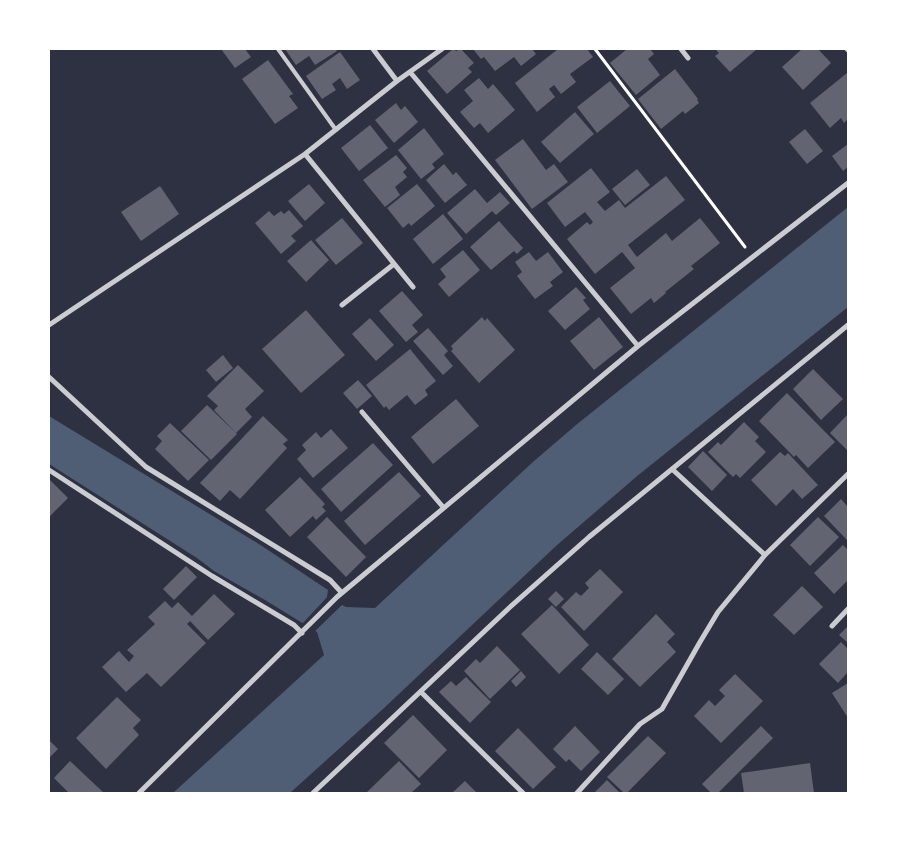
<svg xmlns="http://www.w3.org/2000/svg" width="897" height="842" font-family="'Noto Sans',sans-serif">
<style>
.water{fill:#4f5d75}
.pier{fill:#2d3142}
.building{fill:#626471}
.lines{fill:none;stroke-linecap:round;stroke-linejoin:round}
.path{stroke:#fff;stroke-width:3}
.service{stroke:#caccd0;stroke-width:4}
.minor{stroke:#caccd0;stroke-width:5}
</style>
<rect width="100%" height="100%" fill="#2d3142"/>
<path class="water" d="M848,207v100l-212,170 -80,69 -173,163 -93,84h-117l151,-138 -7,-23 -52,-32 -51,-29 -17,-13 -148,-94v-48l213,130 66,44 -1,7 19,10 29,1 159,-147 42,-36z"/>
<path class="pier" d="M330,594l14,9 -31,30 -11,-9z"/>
<path class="building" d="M221,49h24l6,8 -16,11z
M285,49h50l2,2 -22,14 -6,-9 -13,9z
M453,49l3,2 5,-2 13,14 -6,5 4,4 -25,22 -20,-23z
M473,49h59l4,5 -15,12 -7,-9 -19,14 -11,-14 -3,2z
M558,49h29l6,8 -23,17 6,8 -15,12 -7,-9 -5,4 6,8 -18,15 -22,-29z
M627,49h23l4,5 -6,5 12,16 -24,20 -26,-32z
M715,49h42l-27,23 -15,-16 4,-3z
M802,49h16l13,14 -28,27 -21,-23z
M340,52l20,28 -13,9 -7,-11 -8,6 4,6 -14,9 -16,-23z
M268,60l25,34 -4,2 9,12 -23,16 -33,-45z
M675,69l23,30 -1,1 2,3 -14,11 -2,-3 -22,18 -23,-30z
M847,73l1,46 -4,4 -3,-5 -11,10 -20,-25z
M479,78l9,11 5,-5 22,26 -27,23 -8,-10 -6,5 -14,-16 13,-11 -9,-11z
M610,81l20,25 -33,27 -20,-26z
M396,103l5,7 4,-4 13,16 -24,21 -19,-23z
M575,112l19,22 -34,29 -19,-21z
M370,125l18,23 -29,23 -18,-23z
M424,128l20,26 -12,10 3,4 -14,11 -23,-29z
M805,129l18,22 -16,13 -18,-22z
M523,139l23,31 8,-6 14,18 -36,27 -37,-49z
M848,144v23l-5,4 -11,-15z
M396,155l11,13 -4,4 4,5 -12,10 5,8 -15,12 -22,-27z
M444,164l9,11 3,-3 11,13 -22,18 -19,-23z
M591,168l19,24 -13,10 8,9 14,-11 6,8 41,-32 19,24 -57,45 9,12 29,-24 6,8 28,-23 20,25 -29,23 3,3 -29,23 1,1 -12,10 -3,-5 -20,16 -21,-26 25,-20 -13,-16 -27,22 -28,-35 20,-17 3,3 3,-3 -8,-10 -20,15 -18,-24z
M637,169l13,16 -25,20 -13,-16z
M309,184l16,19 -20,18 -17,-20z
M417,184l18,22 -24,20 -2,-3 -6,5 -16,-20z
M160,186l19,28 -38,27 -20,-29z
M475,189l12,14 13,-11 10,11 -14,12 -4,-4 -26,23 -19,-21z
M289,210l14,16 -12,10 5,5 -15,13 -26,-31 14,-12 5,5 7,-5 3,3z
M443,214l20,25 -30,25 -20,-25z
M342,218l21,25 -27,22 -21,-25z
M499,221l24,27 -6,6 -3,-3 -23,19 -21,-23z
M311,240l18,20 -23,22 -19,-21z
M463,250l17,20 -31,27 -11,-13 8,-7 -6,-8z
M529,252l7,9 12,-9 15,20 -13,10 3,4 -18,13 -18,-23 5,-4 -7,-10z
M576,287l10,11 -3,2 7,9 -25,21 -17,-19z
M402,291l21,24 -11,10 6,7 -12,10 -27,-31z
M306,310l39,45 -44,38 -39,-44z
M482,317l3,4 2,-3 28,32 -36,33 -28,-32 2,-2 -2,-3z
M599,317l24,30 -29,23 -24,-29z
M370,318l24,27 -18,16 -24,-27z
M428,328l20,23 -4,4 9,11 -10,9 -30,-34z
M410,349l26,32 -11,9 3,5 -13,10 -8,-10 -18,15 -3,-4 -2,2 -18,-23z
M223,355l10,13 -17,14 -10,-12z
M238,365l26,26 -19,18 7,8 -16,16 -22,-23 4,-4 -11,-10z
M813,369l30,30 -22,21 -28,-31z
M358,380l14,16 -15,13 -14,-16z
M787,393l48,49 -27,26 -12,-13 -2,2 -35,-36z
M456,399l23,27 -46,38 -22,-27z
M207,405l30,29 -26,26 -30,-29z
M848,414v37l-18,-18z
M263,416l25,24 -5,4 4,4 -47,51 -10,-9 -10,11 -20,-18z
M744,422l15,15 -4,4 11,11 -26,26 -4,-4 -3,3 -25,-25 10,-10 3,3z
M170,423l39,37 -21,21 -33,-32 7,-8 -5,-5z
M331,429l17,19 -35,30 -16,-19 9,-9 -4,-5 14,-13 5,6z
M373,443l20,22 -52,47 -20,-23z
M703,451l24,24 -15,16 -24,-24z
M780,452l5,4 3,-3 30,32 -16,14 -9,-10 -17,17 -25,-26z
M399,472l22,24 -56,49 -21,-24z
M300,477l25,27 -3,3 4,4 -10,9 -3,-4 -23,21 -25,-27z
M49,479l19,19 -19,19z
M841,499l7,8 -1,33 -23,-24z
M327,517l39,40 -20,20 -39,-40z
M818,517l21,20 -29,29 -20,-21z
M843,545l5,5v30l-14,14 -20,-21z
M186,566l11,11 -23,23 -11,-11z
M600,569l23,23 -39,39 -23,-24 15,-15 5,4 8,-8 -4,-5z
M802,586l21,21 -29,28 -21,-20z
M556,591l8,8 -8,8 -8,-8z
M214,594l21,20 -27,26 -18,-19 -3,3 19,19 -45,44 -14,-14 -21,19 -24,-25 17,-16 10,11 5,-6 -7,-6 28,-26 -7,-7 17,-16 7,7 6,-6 14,14z
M552,605l37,40 -30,29 -38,-40z
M656,614l19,20 -8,8 9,10 -36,35 -28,-28z
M848,626v17l-9,-8z
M841,642l7,7v23l-10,11 -19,-19z
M497,646l23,24 -30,29 -26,-28 12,-12 4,4z
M597,652l27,27 -16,16 -27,-26z
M521,671l5,6 -10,10 -5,-6z
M735,674l28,27 -42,42 -27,-27 15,-16 6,6 10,-10 -6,-6z
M466,677l25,25 -21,21 -31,-31 12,-11 5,5z
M848,683v35l-16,-25z
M117,697l24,23 -8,8 6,7 -33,34 -30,-31z
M413,715l34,35 -28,28 -35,-35z
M575,726l25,26 -19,19 -12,-12 -3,3 -13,-13z
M761,726l12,12 -55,55h-7l-9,-9z
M518,728l38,39 -23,22 -38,-38z
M648,736l18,17 -39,40h-3l-17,-16z
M49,740l9,9 -9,9z
M70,761l34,32h-35l-15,-15z
M399,761l22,23 -10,9h-45z
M810,763l4,30h-70l-3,-20z
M607,780l13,13h-26z
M465,781l12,12h-25z"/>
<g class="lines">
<path class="path" d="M595,49l150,198"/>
<path class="service" d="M278,49l58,81"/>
<path class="minor" d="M373,49l24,32
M681,49l7,9
M847,49l1,1
M410,72l228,274
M305,154l108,133
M342,305l52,-41
M49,325l256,-171 92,-73 45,-32
M49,377l97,90 184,113 12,13
M362,412l81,95
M672,469l93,86
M49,470l163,106 82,49 8,8
M832,626l16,-17
M421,692l102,101
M139,793l198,-196 301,-251 210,-163
M313,793l196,-185 80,-71 259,-212
M577,793l63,-69 22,-15 38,-67 18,-30 47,-57 83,-81"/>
</g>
<rect width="897" height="842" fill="none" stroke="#ffffff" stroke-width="100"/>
</svg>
